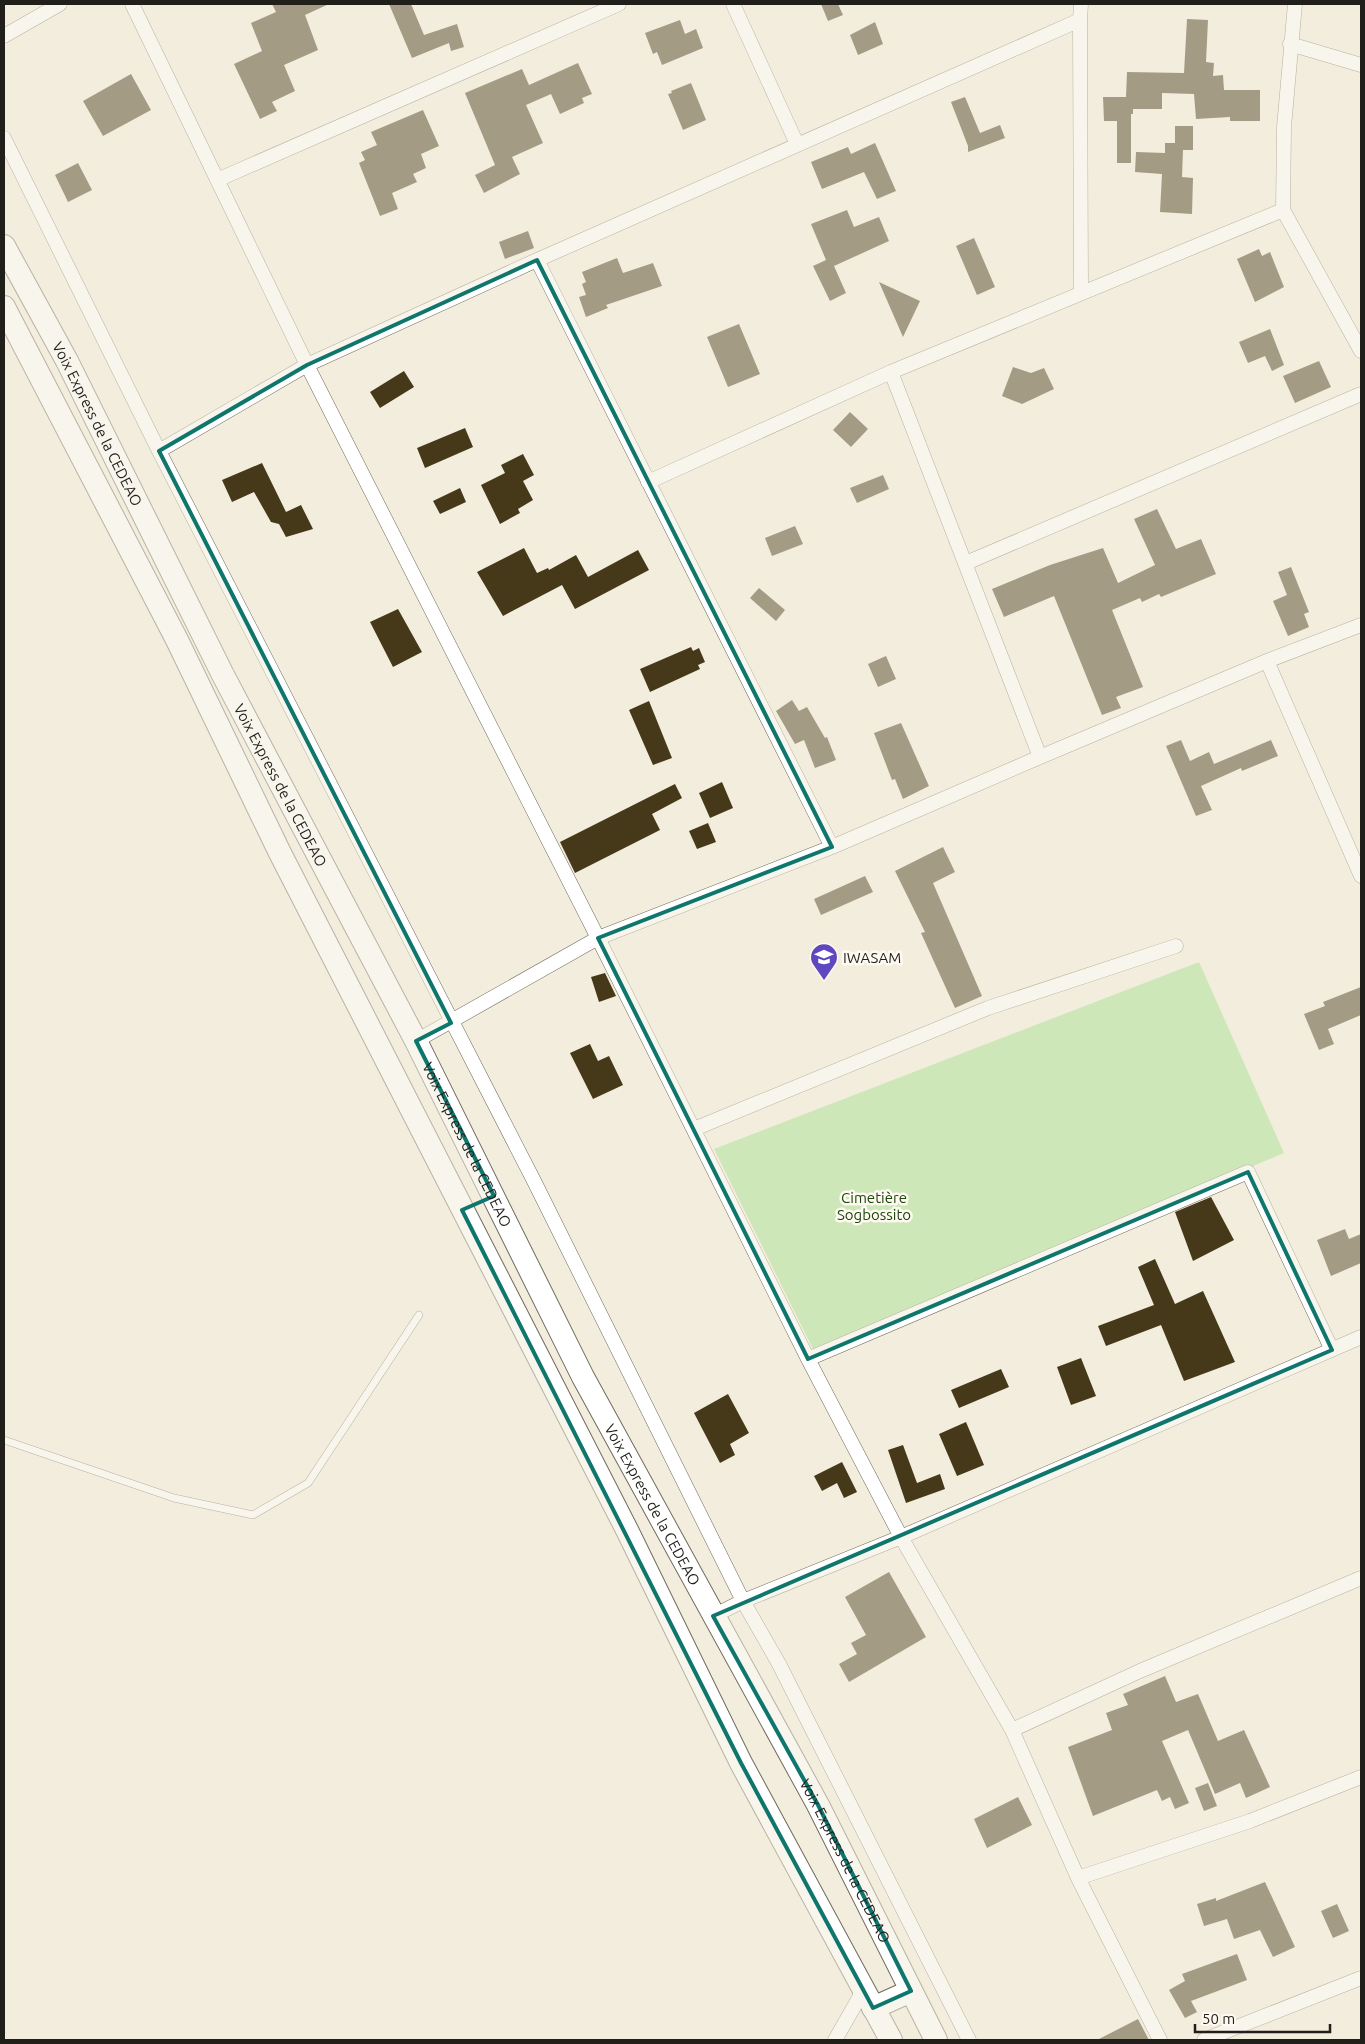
<svg xmlns="http://www.w3.org/2000/svg" width="1365" height="2044" font-family="Ubuntu,sans-serif">
<style>
.green{fill:#a2df8e}
.building{fill:#463919}
.lines{fill:none;stroke-linecap:round;stroke-linejoin:round}
.service-casing{stroke:#706b5d;stroke-width:8}
.minor-casing{stroke:#706b5d;stroke-width:15}
.primary-casing{stroke:#706b5d;stroke-width:24}
.service{stroke:#fff;stroke-width:7}
.minor{stroke:#fff;stroke-width:14}
.primary{stroke:#fff;stroke-width:22}
.marked{fill:none;stroke:#0f766e;stroke-width:4;stroke-linejoin:round}
.labels{text-anchor:middle;dominant-baseline:central;stroke-width:5;stroke-linejoin:round;paint-order:stroke}
.street-label{font-size:15px;fill:#211f19;stroke:#fefaf1}
.poi-label{font-size:15px;fill:#211f19;stroke:#fefaf1;text-anchor:start}
.park-label{font-size:15px;fill:#1d450e;stroke:#fefaf1}
</style>
<rect width="100%" height="100%" fill="#f3eddd"/>
<path class="green" d="M1199,962l85,191 -470,198 -100,-202z"/>
<path class="building" d="M272,4h57l-24,11 13,35 -34,15 11,26 -23,11 5,9 -17,8 -26,-55 28,-13 -11,-28 25,-11z
M389,4h22l13,31 33,-11 7,23 -13,4 -2,-8 -37,15z
M821,4h17l5,11 -15,6z
M1187,19l21,1 -2,42 8,1 -1,13 10,-1 1,15h36v31h-30v-4l-34,2 -2,-25 -32,-1v16h-29v5h-2v49h-14v-42h-13l-1,-24h23l1,-25 57,1z
M680,20l5,14 11,-5 7,19 -41,17 -5,-13 -4,2 -8,-21z
M875,22l8,22 -25,11 -8,-20z
M578,63l14,31 -10,4 2,5 -24,11 -9,-20 -25,11 17,38 -31,14 8,17 -36,19 -9,-18 20,-10 -30,-72 57,-24 7,16z
M131,74l20,36 -48,26 -20,-35z
M691,83l15,37 -23,10 -15,-36 4,-1 -1,-2z
M965,97l15,36 20,-8 5,13 -37,14v-6l-17,-44z
M423,110l16,36 -18,8 5,14 -13,6 4,8 -25,11 6,16 -18,7 -21,-53 6,-3 -4,-8 16,-7 -6,-13z
M1175,126h18v24h-10l-1,27 11,1 -1,36 -32,-2 2,-38 -27,-2 1,-20 29,1v-10h10z
M875,143l21,48 -19,8 -13,-27 -42,17 -11,-27 37,-15 3,7z
M78,163l14,27 -24,12 -13,-27z
M847,210l7,17 25,-10 10,24 -55,25 12,27 -16,8 -17,-35 13,-6 -15,-36z
M528,231l6,17 -29,11 -6,-17z
M974,238l21,49 -18,8 -21,-49z
M1259,249l3,7 8,-4 14,35 -29,15 -18,-43z
M617,258l6,15 30,-10 9,23 -56,19 2,3 -22,9 -7,-20 7,-2 -4,-11 4,-2 -4,-10z
M879,282l41,19 -17,36z
M739,324l21,50 -32,13 -21,-50z
M1270,329l14,36 -12,6 -7,-15 -17,7 -9,-21z
M1319,361l12,26 -36,16 -12,-27z
M1013,367l18,6 13,-5 10,21 -32,15 -20,-8z
M404,371l10,16 -34,21 -10,-16z
M850,412l18,17 -17,18 -18,-17z
M465,428l8,19 -48,21 -8,-20z
M523,454l11,21 -11,6 10,19 -15,9 2,4 -20,11 -19,-39 24,-12 -4,-8z
M262,463l24,49 15,-7 12,24 -27,8 -7,-13 -8,-2 -17,-30 -22,10 -10,-22z
M883,475l6,14 -32,14 -7,-15z
M460,488l6,14 -26,12 -7,-13z
M1157,509l19,40 25,-10 15,35 -55,23 -2,-3 -17,8 -2,-4 -28,12 31,77 -27,10 5,11 -19,7 -48,-119 -50,21 -12,-28 58,-24 53,-17 15,35 37,-18 -21,-46z
M795,526l8,18 -31,12 -7,-18z
M524,548l13,25 11,-5 1,2 27,-15 12,22 50,-27 11,20 -74,39 -13,-24 -59,31 -26,-44z
M1291,567l18,45 -5,2 5,13 -21,9 -15,-35 14,-6 -9,-23z
M759,588l26,22 -9,11 -26,-23z
M398,609l24,43 -29,15 -23,-45z
M691,647l2,4 6,-3 6,14 -7,3 2,4 -50,23 -10,-23z
M886,656l10,23 -18,8 -10,-23z
M792,700l7,11 8,-4 18,31 2,-1 9,23 -21,8 -11,-28 -9,4 -19,-33z
M649,701l23,57 -19,7 -24,-55z
M901,723l28,63 -26,13 -8,-20 -3,1 -18,-47z
M1181,740l9,21 19,-9 5,12 57,-24 7,16 -36,15 -1,-3 -40,18 11,24 -16,6 -30,-70z
M722,782l11,26 -23,10 -11,-25z
M675,784l7,14 -30,16 8,16 -85,43 -15,-31z
M708,823l8,19 -19,7 -8,-18z
M943,847l12,25 -22,11 49,113 -27,12 -34,-75 4,-1 -30,-61z
M865,876l8,16 -52,23 -7,-16z
M605,973l11,23 -17,6 -8,-25z
M1361,987v28l-33,14 6,15 -15,6 -15,-36 21,-8 -2,-4z
M590,1044l8,17 11,-5 14,29 -30,14 -23,-46z
M1211,1197l23,43 -41,21 -18,-49z
M1345,1229l4,10 12,-5v29l-30,13 -14,-36z
M1155,1259l20,45 28,-13 32,71 -51,19 -23,-56 -55,21 -8,-20 56,-21 -16,-38z
M1081,1358l15,38 -25,9 -14,-38z
M1001,1369l8,18 -50,21 -8,-18z
M728,1394l21,39 -19,11 5,11 -15,8 -26,-50z
M966,1422l18,43 -27,11 -18,-42z
M903,1445l14,38 23,-9 5,15 -39,14 -18,-53z
M842,1462l15,30 -13,6 -7,-15 -15,8 -8,-15z
M889,1572l37,65 -77,45 -10,-18 18,-10 -6,-11 15,-8 -21,-38z
M1165,1676l11,26 22,-8 20,47 26,-11 26,57 -24,11 -6,-15 -25,11 -27,-64 -26,11 27,62 -14,6 -5,-12 -8,4 -5,-11 -64,26 -25,-69 44,-17 -6,-17 22,-8 -5,-11z
M1208,1783l9,23 -13,5 -9,-23z
M1018,1797l14,28 -45,23 -13,-29z
M1265,1882l30,65 -22,10 -13,-27 -26,9 -7,-20 -23,7 -7,-22 19,-6v3z
M1337,1904l12,27 -16,7 -12,-27z
M1237,1954l10,26 -56,21 6,11 -12,6 -16,-28 16,-9 -3,-7z
M1138,2019l11,21h-52z"/>
<g class="lines">
<g class="service-casing">
<path id="service" d="M4,1440l170,58 79,17 55,-32 111,-168"/>
</g>
<g class="minor-casing">
<path id="minor" d="M132,4l175,361 291,573 210,421 93,178 111,193 66,148 82,162
M733,4l64,140
M1295,4l-11,123 -1,83 78,141
M1080,20l1,273
M4,36l56,-32
M1290,44l71,21
M4,138l155,313 375,730 209,420 36,63 190,376
M217,180l402,-176
M537,260l295,587
M891,372l149,385
M159,451l148,-86 230,-105 543,-240 1,-16
M648,482l243,-110 392,-162
M966,563l395,-169
M1267,661l94,215
M416,1041l182,-103 234,-91 208,-90 227,-96 94,-36
M694,1129l294,-121 188,-62
M808,1359l440,-187 84,178
M713,1616l30,-15 158,-64 460,-200
M1012,1730l128,-59 221,-93
M1078,1878l172,-57 111,-44
M835,2040l28,-49
M1204,2040l157,-62"/>
</g>
<g class="primary-casing">
<g id="primary">
<path id="s1" d="M4,246l63,115 156,314 193,366 167,336 235,428 118,235"/>
<path d="M4,307l173,333 103,213 347,677 114,233 150,277"/>
<path d="M873,2008l38,-17"/>
</g>
</g>
<use href="#service" class="service"/>
<use href="#minor" class="minor"/>
<use href="#primary" class="primary"/>
</g>
<path d="M0 0H1365V2044H0ZM537,260l295,587 -234,91 210,421 440,-187 84,178 -619,266 105,189 93,186 -38,17 -132,-245 -279,-553 32,-14 -78,-155 35,-18 -292,-572 148,-86z" fill="#f3eddd" fill-opacity=".55" fill-rule="evenodd"/>
<path class="marked" d="M537,260l295,587 -234,91 210,421 440,-187 84,178 -619,266 105,189 93,186 -38,17 -132,-245 -279,-553 32,-14 -78,-155 35,-18 -292,-572 148,-86z"/>
<defs>
<g id="school-pin" transform="scale(1.4375)"><path d="M0 17L-7.5 6A9.5 9.5 0 1 1 7.5 6Z" fill="#5f47bf" stroke="#fefaf1"/><path d="M0-5L7-2L0 1L-7-2ZM-4 1L0 2.5L4 1V4Q0 6-4 4Z" fill="#fff"/></g>
</defs>
<g fill-rule="evenodd">
<use href="#school-pin" x="824" y="957"/>
</g>
<g class="labels">
<g class="street-label">
<text stroke="none"><textPath href="#s1" startOffset="201">Voix Express de la CEDEAO</textPath></text>
<text stroke="none"><textPath href="#s1" startOffset="606">Voix Express de la CEDEAO</textPath></text>
<text stroke="none"><textPath href="#s1" startOffset="1011">Voix Express de la CEDEAO</textPath></text>
<text stroke="none"><textPath href="#s1" startOffset="1416">Voix Express de la CEDEAO</textPath></text>
<text stroke="none"><textPath href="#s1" startOffset="1821">Voix Express de la CEDEAO</textPath></text>
</g>
<g class="poi-label">
<text x="843" y="957">IWASAM</text>
</g>
<g class="park-label">
<text x="874" y="1197">Cimetière<tspan x="874" dy="17">Sogbossito</tspan></text>
</g>
</g>
<rect width="1365" height="2044" fill="none" stroke="#211f19" stroke-width="10"/>
<path d="M1195 2024v8h135v-8" fill="none" stroke="#211f19" stroke-width="2.5"/>
<text x="1202" y="2024" font-size="15" fill="#211f19" stroke="#fefaf1" stroke-width="4" paint-order="stroke">50 m</text>
</svg>
